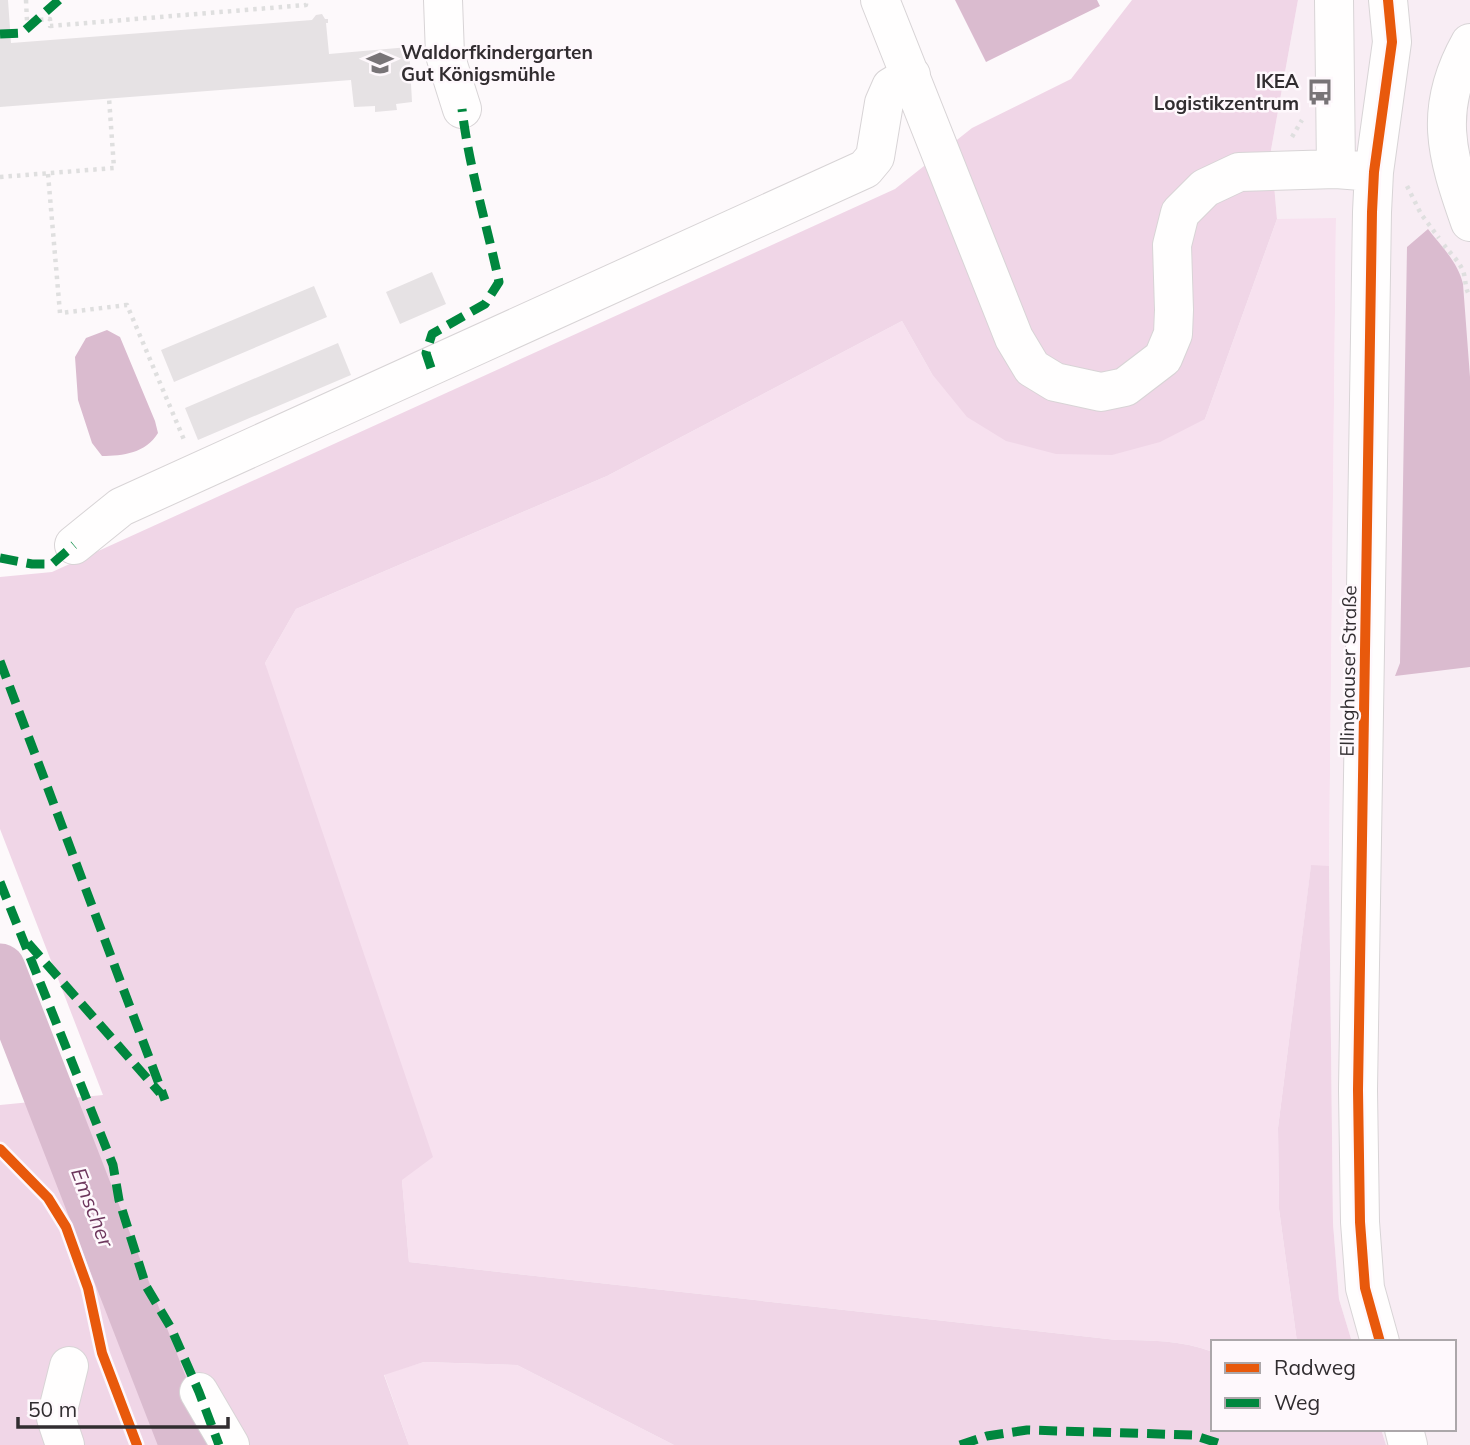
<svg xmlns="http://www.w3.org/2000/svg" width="1470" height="1445" font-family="Mulish,sans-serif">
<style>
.built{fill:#f8edf4}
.green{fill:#f7e1ef}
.forest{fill:#f0d6e7}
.water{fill:#dabbcf}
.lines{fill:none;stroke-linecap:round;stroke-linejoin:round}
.river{stroke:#dabbcf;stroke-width:51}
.building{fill:#e6e2e4}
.minor-casing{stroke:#d8d4d6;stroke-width:40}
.path{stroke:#dfdfdf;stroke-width:4.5;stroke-dasharray:3.5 5;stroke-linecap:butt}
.minor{stroke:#fffefe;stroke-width:38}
.quiet{stroke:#00873e;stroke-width:9;stroke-dasharray:18 9;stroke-linecap:butt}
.cycleway-casing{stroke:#fef8fc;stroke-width:15}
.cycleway{stroke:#e8590c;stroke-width:10}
.labels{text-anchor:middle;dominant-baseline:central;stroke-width:5;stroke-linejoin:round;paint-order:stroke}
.poi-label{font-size:19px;font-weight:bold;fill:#312d30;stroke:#fef8fc;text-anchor:start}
.street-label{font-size:19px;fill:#312d30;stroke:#fef8fc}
.water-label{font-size:21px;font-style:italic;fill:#6d375d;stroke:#fef8fc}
</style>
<rect width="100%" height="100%" fill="#fdf9fb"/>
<path class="built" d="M1298,0h172v1445h-84l-5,-16h73v-87h-102l-13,-43 -6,-76 -4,-357 7,-647h-59l-6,-69z"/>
<path class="green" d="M1336,218l-7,648h-18l-33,262 1,81 18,133h-84v10c-32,-12 -63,-12 -96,-12l-708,-78 -7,-82 -137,-517 31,-54 311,-133 295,-155 30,53 273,45 72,-200z
M424,1362l93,3 157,80h-265l-25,-71z"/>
<path class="forest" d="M1132,0h166l-27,150 6,69 -72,200 -45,23 -48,13 -56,-1 -50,-13 -39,-24 -35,-43 -30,-53 -295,155 -311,133 -31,54 168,494 -31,23 7,82 708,78c33,0 64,0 96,12v77h168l5,16h-712l-157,-80 -93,-3 -40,13 25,70h-409v-340l103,-10 -103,-266v-252l52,-5 843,-383 77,-61 99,-49z
M1311,865l18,1 4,357 6,76 13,43h-55l-18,-133 -1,-81z"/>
<path class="water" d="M955,0h142l3,6 -114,56z
M1428,229c13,17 30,33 35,55l7,93v290l-75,9 5,-13 7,-416z
M107,330l13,7 35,84 3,12c-12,20 -35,23 -56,23l-10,-13 -14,-43 -3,-43 11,-19z"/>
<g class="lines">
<path class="river" d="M0,969l185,476"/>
</g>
<path class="building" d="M0,0h8l3,43 301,-23 4,-5 6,-1 3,5h3v4h-2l3,31 80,-7 3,55 -16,2 1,6 -22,2v-6l-21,1 -3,-27 -351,27z
M432,272l14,32 -46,20 -14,-32z
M314,286l13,31 -153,65 -13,-32z
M338,343l13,32 -153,65 -13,-32z"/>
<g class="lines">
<g class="minor-casing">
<path id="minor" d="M443,0l2,55 17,54
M880,0l134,338 18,30 23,14 46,10 24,-5 38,-29 10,-24 1,-24 -2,-65 8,-32 25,-25 34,-16 97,-3 38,3
M1334,0l2,169
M1470,43c-37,66 -24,111 0,179
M74,545l47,-38 744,-338 10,-12 9,-54 7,-16 20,-12
M1380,1342l-15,-54 -5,-66 -2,-132 14,-878 2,-40 18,-130 -4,-42
M199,1392l31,53
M1404,1429l4,16
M65,1445l-9,-27 13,-52"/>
</g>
<path class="path" d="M26,0l1,21 23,-2v7l256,-21v-5
M1292,137l10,-17
M48,174l12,139 67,-8 58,137
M0,177l114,-9 -5,-70
M1407,186l14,28 18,24
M1444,245c7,9 17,18 20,29 2,8 1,15 6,22"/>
<use href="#minor" class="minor"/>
<path class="quiet" d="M0,34l22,-1 37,-33
M431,368l-5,-15 6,-19 53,-30 14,-22c-12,-57 -30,-114 -37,-173
M0,558l32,6h20l22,-19
M0,661l165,439
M0,882l113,283 6,35 27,86 25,42 28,64 20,53
M28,943l132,150
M960,1445l27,-9 40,-6 166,5 31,10"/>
<g class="cycleway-casing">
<path id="cycleway" d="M0,1149l48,49 18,29 22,61 14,65 35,92
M1380,1342l-15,-54 -5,-66 -2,-132 14,-878 2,-40 18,-130 -4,-42"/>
</g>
<use href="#cycleway" class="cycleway"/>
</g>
<defs>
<g id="school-bare" transform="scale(2.1)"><path d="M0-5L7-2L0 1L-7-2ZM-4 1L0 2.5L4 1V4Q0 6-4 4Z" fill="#787477" stroke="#fef8fc" stroke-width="2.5" paint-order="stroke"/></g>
<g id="bus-bare" transform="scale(2.1)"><path d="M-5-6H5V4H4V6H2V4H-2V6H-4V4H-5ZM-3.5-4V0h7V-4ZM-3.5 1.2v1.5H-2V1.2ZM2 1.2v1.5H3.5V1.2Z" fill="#787477" stroke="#fef8fc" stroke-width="2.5" paint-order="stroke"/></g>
</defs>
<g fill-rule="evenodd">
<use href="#school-bare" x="380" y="63"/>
<use href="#bus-bare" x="1320" y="92"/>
</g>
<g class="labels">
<g class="poi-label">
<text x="401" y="52">Waldorfkindergarten<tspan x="401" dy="22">Gut Königsmühle</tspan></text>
<text x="1299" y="81" text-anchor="end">IKEA<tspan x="1299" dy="22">Logistikzentrum</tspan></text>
</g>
<g class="street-label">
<text transform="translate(1348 671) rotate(-89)">Ellinghauser Straße</text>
</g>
<g class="water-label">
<text transform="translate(93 1207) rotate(69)">Emscher</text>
</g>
</g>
<rect x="1211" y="1340" width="245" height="91" fill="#fef8fc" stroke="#aca7aa" stroke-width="2"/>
<rect x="1225" y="1363" width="35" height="10" fill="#e8590c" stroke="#aca7aa" stroke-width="2"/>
<text x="1274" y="1375" font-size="21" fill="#312d30">Radweg</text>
<rect x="1225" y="1398" width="35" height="10" fill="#00873e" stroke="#aca7aa" stroke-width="2"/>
<text x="1274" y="1410" font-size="21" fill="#312d30">Weg</text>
<path d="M18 1417v10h210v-10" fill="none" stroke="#312d30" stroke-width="3.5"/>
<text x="28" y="1417" font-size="21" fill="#312d30" stroke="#fef8fc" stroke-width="5" paint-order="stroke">50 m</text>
</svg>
